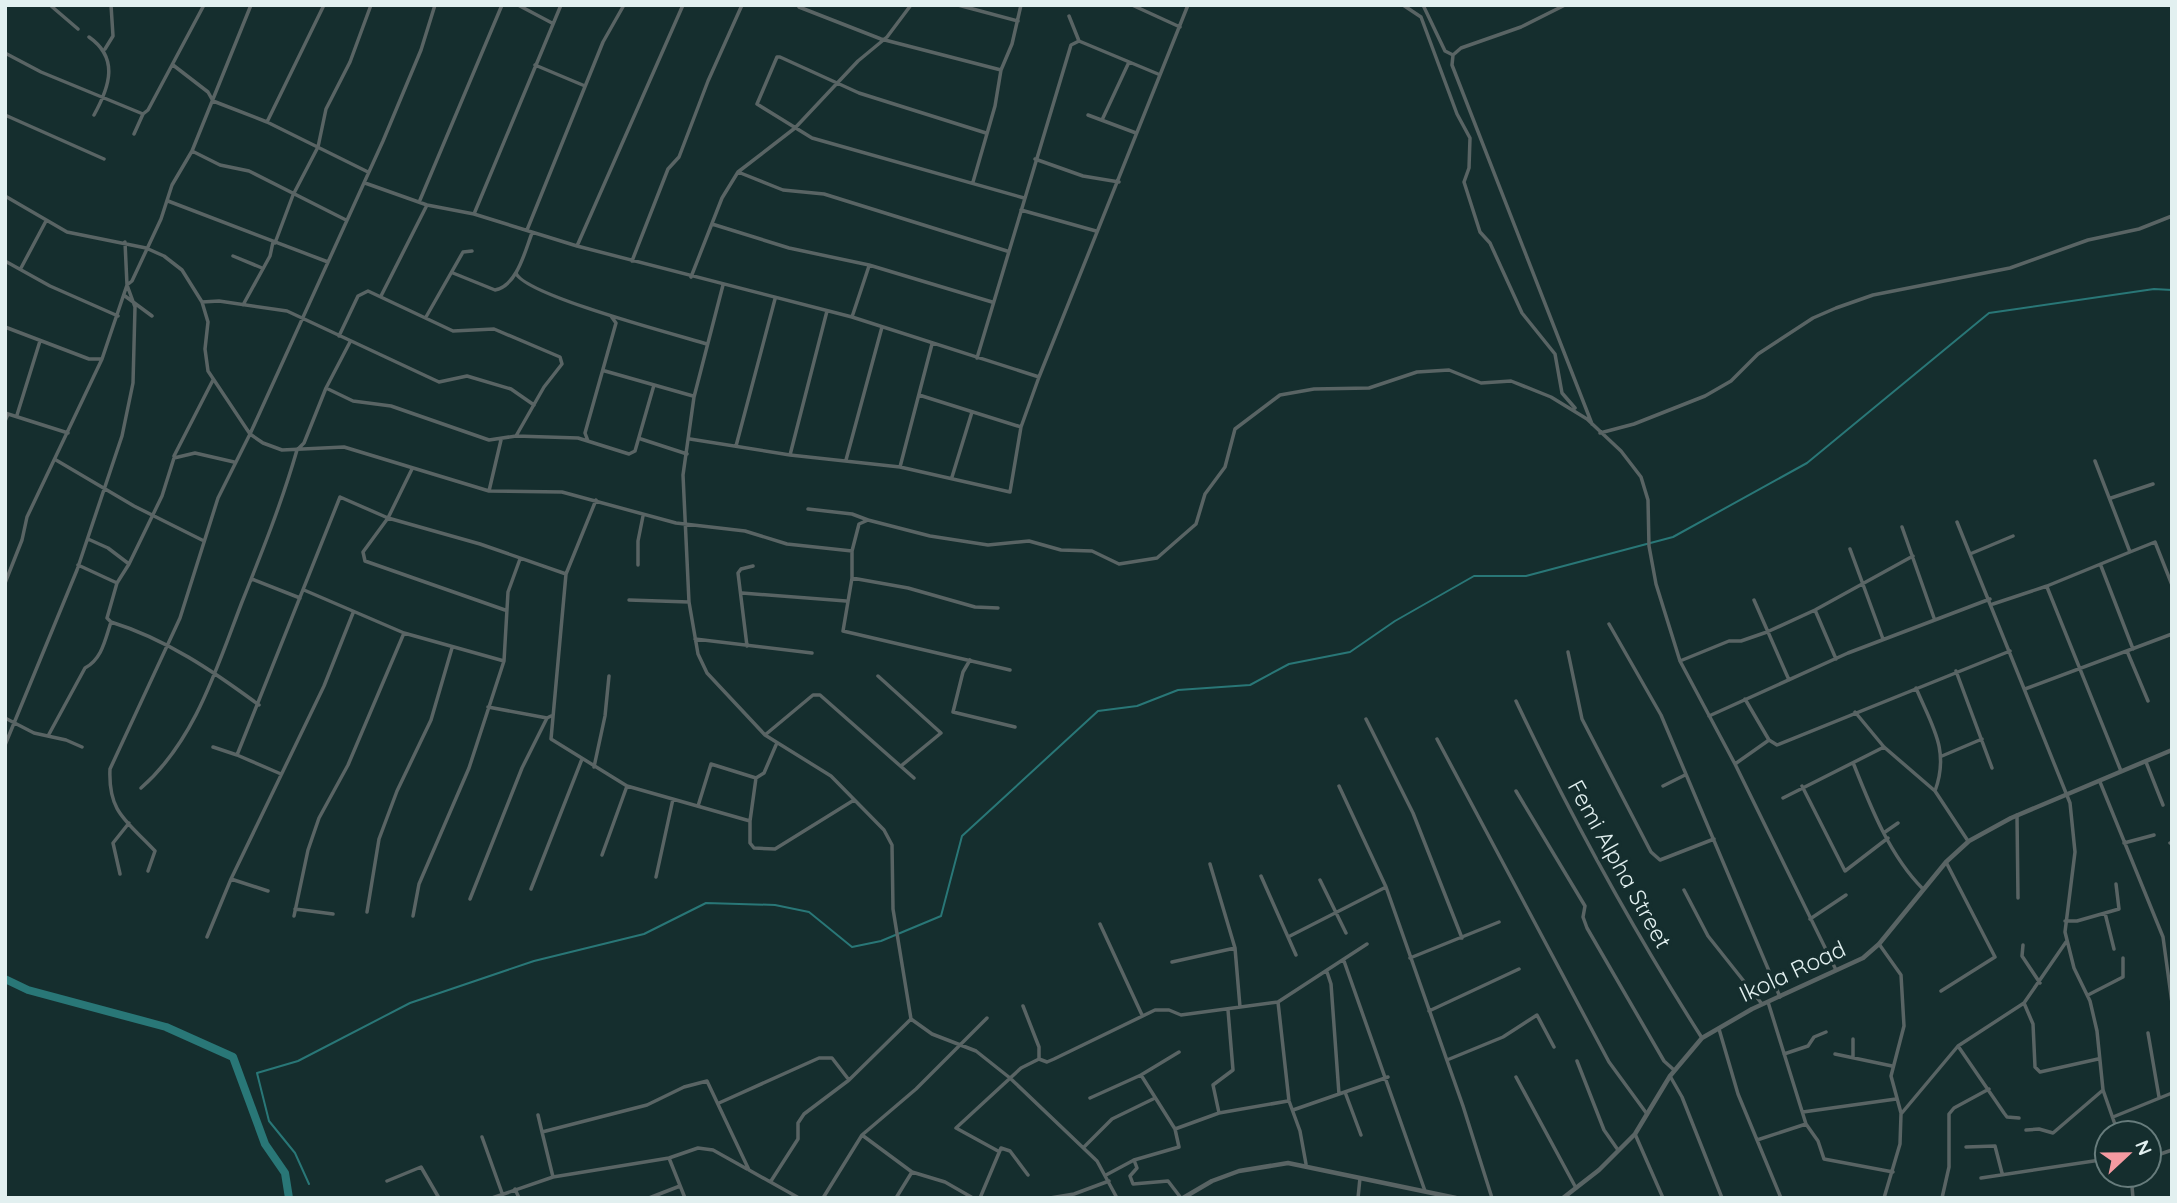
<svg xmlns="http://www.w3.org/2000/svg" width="2177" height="1203" font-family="Quicksand,sans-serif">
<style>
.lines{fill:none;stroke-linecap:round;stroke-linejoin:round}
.stream{stroke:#297777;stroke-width:2}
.river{stroke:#297777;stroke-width:8}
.minor{stroke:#596464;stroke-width:3.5}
.tertiary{stroke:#596464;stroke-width:4.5}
.labels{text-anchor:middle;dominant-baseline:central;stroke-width:7;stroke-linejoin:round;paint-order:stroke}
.street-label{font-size:23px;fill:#e2f0f0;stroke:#152e2e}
</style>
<rect width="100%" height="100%" fill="#152e2e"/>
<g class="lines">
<path class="stream" d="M309,1184l-14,-31 -26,-32 -12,-48 41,-12 112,-58 124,-42 110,-27 62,-31 69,2 34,7 43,35 29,-6 60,-25 21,-80 136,-125 39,-5 41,-16 72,-5 39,-21 61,-12 45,-31 79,-45h52l147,-39 134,-74 182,-150 165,-24 18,1"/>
<path class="river" d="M5,979l23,11 138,37 67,30 32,87 20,29 4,25"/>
<path class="minor" d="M50,5l28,24
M518,5l34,18
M958,5l60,16
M1132,5l48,22
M1403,5l18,12 36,97 13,24 -1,30 -5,14 16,50 10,11 32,70 33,41 7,39 13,15
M1423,5l22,46 8,4
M1565,5l-44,22 -60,21 -8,7 -1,10 140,359
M799,7l82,32 120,31
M1069,16l10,25
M89,37c30,21 21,49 5,78
M105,49l8,-13 -2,-31
M5,53l36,19 102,42 5,-4 56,-105
M173,65l35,27 5,9 54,21 101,50
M535,65l50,21
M5,115l99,44
M1088,115l48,18
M1102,120l27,-58
M267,122l57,-117
M986,133l-127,-40 -79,-36h-3l-20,47 55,34 212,60
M134,134l9,-20
M192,151l28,14 29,6 97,49
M1035,159l48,17 36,6
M738,172l45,18 41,4 183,57
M973,182l22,-76 6,-36 11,-26 9,-39
M365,183l62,22 47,9 103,32 275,71 187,60
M5,196l62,36 79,16 18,8 18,14 20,32 6,20 -3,27 3,22 42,63 13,9 19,7 62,-3 145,44 73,1 114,31 69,8 42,13 65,7 7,-27 9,-4 62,16 58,9 41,-4 32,9 31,1 27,13 38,-6 39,-34 9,-30 20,-27 10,-38 45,-34 34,-6 55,-1 48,-16 32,-2 32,13 30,-2 40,16 36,22 34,32 20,26 7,23 1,46 7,38 24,77 55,103 101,206
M420,200l82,-195
M168,201l160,61
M1021,210l75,21
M474,214l87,-209
M712,224l77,24 80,17 123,37
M527,230l76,-188 21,-37
M275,243l18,-48 25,-48 8,-38 24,-47 21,-57
M577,246l106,-241
M233,256l29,12
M5,261l45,25 68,30
M632,261l36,-92 11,-12 29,-76 34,-76
M21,268l25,-47
M453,273l42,17c22,-4 30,-39 37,-57
M516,273c8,22 161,62 191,71
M691,277l31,-79 16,-26 57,-44 63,-67 29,-24 24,-32
M723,285l-29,112 -11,78 6,127 9,52 9,19 58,62 66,41 53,54 8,15 1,64 18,110 21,15 44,17 34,27 87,83 20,37
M125,296l27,20
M381,296l46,-91
M202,302l17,-1 68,10 152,71 28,-6 44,13 23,16
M243,305l27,-49 3,-14
M426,317l37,-65 9,-1
M852,317l17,-51
M5,327l84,32h13
M339,336l19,-40 10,-5 85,40 41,-2 66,28 2,7 -18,23 -28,49
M977,358l94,-313 8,-4 79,33
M605,371l88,25
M326,388l27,13 38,5 98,34 27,-4 62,2 51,16 6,-3 19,-66
M919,395l102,32
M5,413l63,20
M17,415l23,-74
M5,421l3,-7
M1600,433l34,-9 71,-28 26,-15 27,-27 55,-36 23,-10 37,-13 137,-27 78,-28 51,-11 33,-13
M641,439l46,15
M690,439l100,16 110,12 110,25 11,-65 18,-50 149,-372
M588,441l-3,-8 31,-110 -5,-7
M736,446l39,-147
M790,455l37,-144
M174,456l39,-76
M56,460l78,46 68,34
M846,460l36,-133
M900,467l32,-123
M412,469l-24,49 -25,34 2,9 140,49
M952,477l20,-65
M489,491l12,-51
M2111,498l42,-14
M596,500l-30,74 -15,165 76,47 123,35v22l4,5 21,1 79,-49
M808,509l44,5 16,6
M1957,522l113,281 5,49 -10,80 9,36 16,33 7,30 6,59 15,43
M1902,527l32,91
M88,539l20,9 21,16 33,-68 12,-38 21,-5 39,9
M1850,549l33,90
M852,551v27l-9,53 167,39
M2130,552l25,-10 17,43
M1970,554l43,-18
M78,565l39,18
M638,565v-24l5,-25
M2101,566l32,83
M852,578l56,10 67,19 23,1
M252,579l48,19
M5,583l17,-43 5,-23 75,-158 25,-74 5,-4 29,-62 11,-34 20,-34 59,-146
M2047,587l74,184
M304,590l100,43 100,28
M742,593l104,8
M629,600l60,2
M1754,600l35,80
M1993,604l54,-18 83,-34 -35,-91
M1815,610l21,49
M111,622c55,17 102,49 148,83
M1609,624l52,91 119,282
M695,639l117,14
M747,646l-9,-73 3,-4 12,-3
M2127,651l21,50
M1568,652l14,67 69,133 9,8 54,-21
M970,660l-7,12 -10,40 62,15
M1680,661l49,-20h12l26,-9 48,-22 98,-54
M1956,671l36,97
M878,676l63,57 -40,33
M1916,688c16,38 34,62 19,103
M2025,689l147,-55
M1745,699l24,41 8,5 233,-94
M1516,701c55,116 117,229 186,337
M488,707l59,11
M1855,712l29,35 51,44 33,50
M1709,716l139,-63 142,-54
M5,718l29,15 32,7 16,7
M1366,719l47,94 49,125
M765,735l48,-40h7l94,83
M48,736l37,-68c17,-9 20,-28 26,-46l-4,-4 10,-35 12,-19
M1437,739l172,323 38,52
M5,745l72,-175 45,-134 11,-53 2,-76 -8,-22 -2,-43
M213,747l24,8
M1942,756l40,-17
M2146,762l17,43
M1735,764l34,-24
M1854,765c17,43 36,91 69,124
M594,767l11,-51 4,-40
M281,774l-44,-19 103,-258 48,21 92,26 86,30
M2100,782l63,155 9,66
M1339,786l47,101 77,219 29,92
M1663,786l22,-11
M1802,786l43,85 43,-33
M141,788c54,-47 76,-121 101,-186 20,-50 40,-100 55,-152l7,-7 22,-55 24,-46
M1516,791l69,115 -2,11 4,11 77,133 10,9
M1783,798l101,-51
M698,806l13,-42 45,14
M2017,815l1,83
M750,821l6,-43 8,-5 12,-28
M1885,832l13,-9
M2124,843l30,-8
M2170,843l2,-1
M602,855l25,-69
M1210,864l25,84 5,59
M148,871l7,-20c-28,-30 -47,-38 -45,-82l70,-151 38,-120 32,-64 133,-293 38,-91 14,-45
M120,874l-7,-31 16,-20
M1261,876l35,79
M656,877l17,-78
M231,879l37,12
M1320,880l26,53
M531,889l51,-130
M1684,890l24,46 54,68
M470,899l52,-131 25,-50 4,-2
M295,909l38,5
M367,912l12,-73 18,-48 34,-71 21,-72
M2105,913l9,36
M294,916l14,-66 11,-32 29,-53 56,-132
M413,916l6,-32 50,-116 35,-107 4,-69 12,-33
M1810,919l36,-24
M2065,921h12l42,-12 -3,-25
M1100,924l42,91
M207,937l24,-58 93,-193 29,-73
M1288,937l98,-50
M2066,942l-42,61 9,21 2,43 5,5 58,-13
M1879,944l22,31 3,51 -13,50 10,37
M2023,945l-1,11 18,27
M1410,958l89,-36
M1344,961l81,230
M1172,962l63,-14
M1327,972l4,12 8,110
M1941,991l54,-34 -49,-95
M2088,995l35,-18v-19
M1278,1002l11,99 11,30 6,33
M1768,1002l38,122 12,17 6,18 69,13
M1023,1006l16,41v12
M1429,1011l90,-42
M1719,1029l19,65 43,104
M2148,1033l11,64
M1958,1046l46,67 3,4 12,1
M1784,1054l24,-8 6,-9 12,-5
M1835,1054l57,12
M1853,1057v-18
M1447,1060l56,-23 34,-22 17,32
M1577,1061l27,69 14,20
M1670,1076l12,21 40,101
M1516,1077l60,111
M1345,1092l16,43
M1090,1098l51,-23 38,-23
M719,1103l100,-45h13l17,22
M1293,1110l95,-33
M1803,1112l93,-13
M1219,1113l-6,-28 20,-15 -5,-60
M538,1115l4,17
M2113,1117l59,-24
M1175,1129l44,-16 69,-12
M2026,1130l13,-1 14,4 50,-43
M1635,1134l28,64
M862,1135l50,37 33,10 28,16
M482,1137l20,56
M1757,1140l49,-16
M1084,1147l28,-28 41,-20
M1966,1147l29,-1 7,27
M998,1151l-42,-23 65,-60 18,-9 8,3 7,-3 101,-49h14l12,5 97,-13 89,-58
M669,1158l16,40
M2149,1158l23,-8
M1134,1160l3,8 -7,8 3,8 35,-3 13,17
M1106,1175l28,-15 45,-13 -4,-18 -34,-54
M2131,1175l2,23
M553,1177l-11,-45 105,-27 37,-18 23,-6 42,89 50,28
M1981,1178l126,-19
M387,1181l34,-14 18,31
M771,1181l27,-42v-16l6,-9 45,-34 62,-61
M515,1189l4,9
M492,1198l61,-21 116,-19 29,-10 15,2 34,19
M649,1198l31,-12
M823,1198l39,-63 54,-46 71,-71
M896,1198l16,-26
M980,1198l21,-50 9,3 18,24
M1050,1198l24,-4 35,-13
M1358,1198l2,-20
M1884,1198l16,-54 1,-30 57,-68 66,-43
M1942,1198l7,-31v-53l5,-6 35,-19"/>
<path class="tertiary" d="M1183,1198l29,-17 27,-10 49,-8 168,35
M1563,1198l36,-28 36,-36 35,-58 32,-38 50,-29 111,-51 16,-14 67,-82 23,-21 42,-23 161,-68"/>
</g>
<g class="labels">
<g class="street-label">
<text transform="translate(1620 864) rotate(61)">Femi Alpha Street</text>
<text transform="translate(1792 971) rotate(-25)">Ikola Road</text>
</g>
</g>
<rect width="2177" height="1203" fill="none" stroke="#e2f0f0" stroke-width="14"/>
<g transform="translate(2128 1154) rotate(68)"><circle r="33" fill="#152e2e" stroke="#677c7c" stroke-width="2"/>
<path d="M0-5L12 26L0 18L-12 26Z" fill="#f49aa1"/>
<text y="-10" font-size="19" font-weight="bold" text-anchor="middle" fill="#e2f0f0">N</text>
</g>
</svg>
